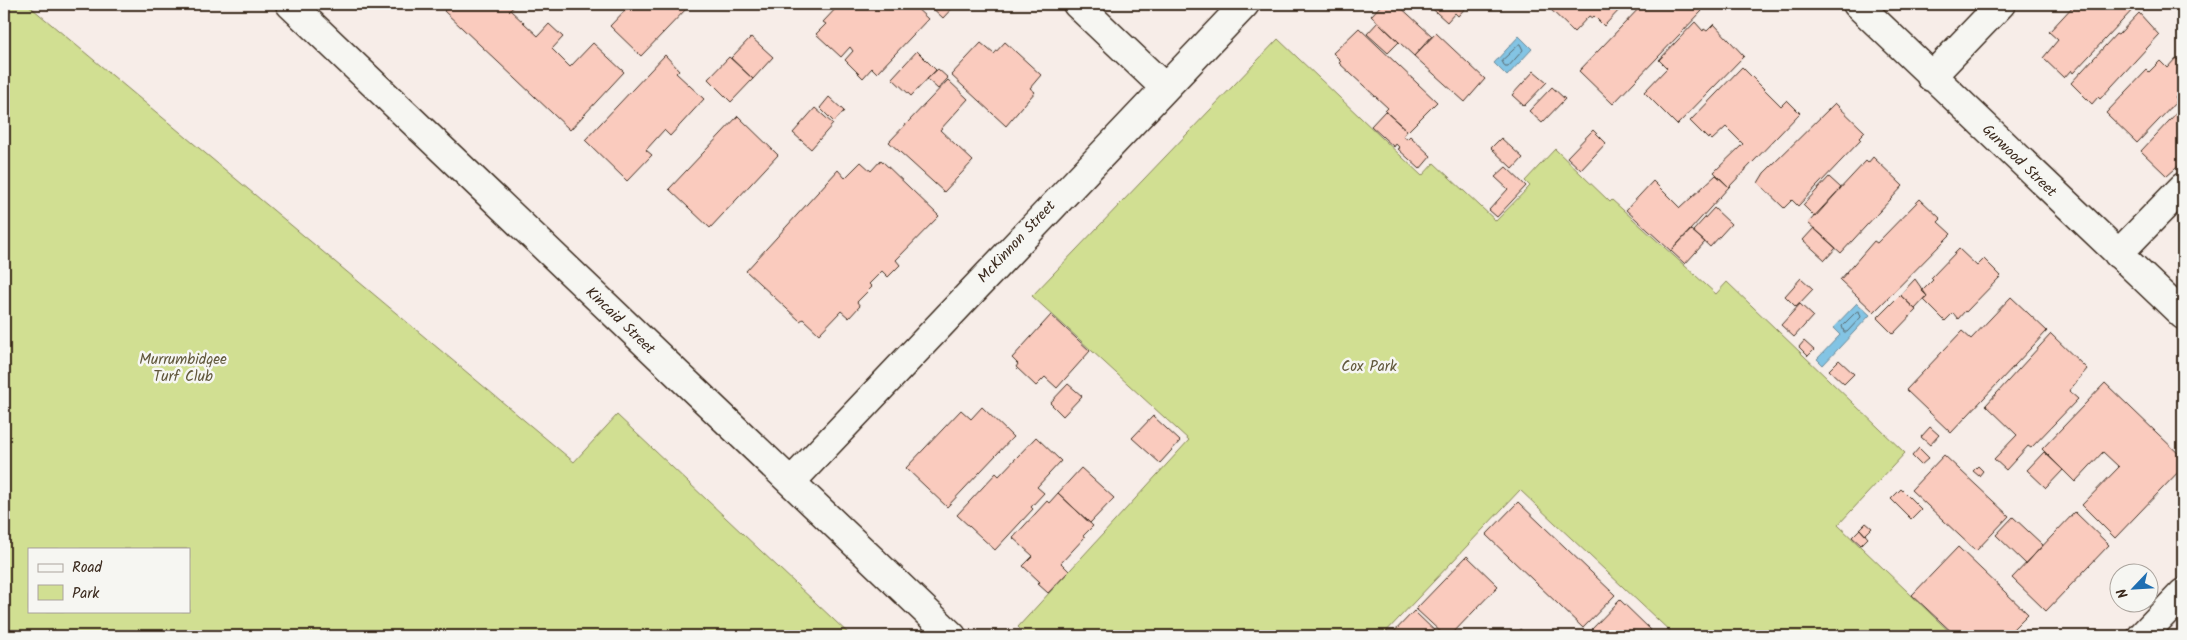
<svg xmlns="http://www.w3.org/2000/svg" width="2187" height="640" font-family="Kalam,sans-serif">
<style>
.green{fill:#d1df92;stroke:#868458;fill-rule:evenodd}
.water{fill:#83c4e4;stroke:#668695}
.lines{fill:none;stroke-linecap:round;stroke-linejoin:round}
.shore{stroke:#58686d;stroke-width:1}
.building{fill:#facbbe;stroke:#3b2a1e}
.minor-casing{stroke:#3b2a1e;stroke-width:31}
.minor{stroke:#f6f6f2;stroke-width:28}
.labels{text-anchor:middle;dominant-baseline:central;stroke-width:5;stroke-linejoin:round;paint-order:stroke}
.street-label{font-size:15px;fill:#3b2a1e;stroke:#f6f6f2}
.park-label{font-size:15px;fill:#60573b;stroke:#f6f6f2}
</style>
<rect width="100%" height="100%" fill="#f7ede8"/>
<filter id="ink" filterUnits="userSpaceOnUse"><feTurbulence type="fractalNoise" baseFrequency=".02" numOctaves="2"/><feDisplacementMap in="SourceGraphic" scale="10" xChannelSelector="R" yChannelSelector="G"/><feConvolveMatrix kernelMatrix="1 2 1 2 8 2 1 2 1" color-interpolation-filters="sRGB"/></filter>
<g filter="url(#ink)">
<path class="green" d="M4,4h23l547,458 43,-47 234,221h-847zM29,549h160v62h-160z
M1278,39l144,137 12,-13 62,58 34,-35 -5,-5 30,-32 55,53 2,-2 104,94 11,-12 178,171 -67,72 116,111h-279l-155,-146 -138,146h-355l-9,-9 171,-187 -157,-144z"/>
<path class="water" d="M1519,36l13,13 -25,27 -13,-13z
M1857,303l13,12 -47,50 -6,-6 23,-24 -7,-7z"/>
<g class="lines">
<path class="shore" d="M1520,44l3,6 -15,17h-3l-3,-6z
M1859,311l2,6 -14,15h-3l-2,-6 14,-14z"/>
</g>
<path class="building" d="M451,4h66l-7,6 28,26 11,-12 14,13 -11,12 18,18 23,-24 31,29 -54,58 -126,-119z
M631,4h53l4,3 -47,49 -31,-30z
M840,4h72l16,15 -51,54 -5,-5 -9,10 -18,-18 8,-9 -3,-4 -9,10 -25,-23 10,-10 -3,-2z
M928,4h28l-13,14z
M1382,4h15l35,32 -18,20 -43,-40z
M1427,4h42l-11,12 -3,-3 -8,9z
M1545,4h75l3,2 -19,20 -10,-10 -2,2 -3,-2 -15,16z
M1643,4h52l7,7 -89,93 -34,-33z
M2075,4h63l-65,69 -2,-3 -7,8 -21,-20 15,-18 -9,-8z
M2176,4h7v7z
M2139,13l20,22 -59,64 -2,-2 -6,7 -21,-21 45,-49 2,1z
M1378,22l21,20 -11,11 -21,-19z
M1695,22l8,9 1,-2 3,2 7,-7 30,32 -67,69 -33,-33 23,-24 -8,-8z
M1359,28l78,74 -29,29 -23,-20 3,-3 -49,-45 2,-2 -8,-8z
M1436,33l49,46 -20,23 -51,-46z
M751,37l22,20 -20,22 -22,-21z
M1005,42l36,33 -11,13 5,4 -29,34 -55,-51 30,-32 13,11z
M917,51l19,19 -25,26 -19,-18z
M665,55l14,15 -3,3 28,26 -34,37 -6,-6 -18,20 6,5 -25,26 -42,-41z
M729,57l24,22 -22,23 -23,-23z
M2176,58l7,7v24l-8,8 3,3 -41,43 -31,-30 41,-43 2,2 11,-11 7,7z
M1742,67l39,39 6,-6 13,13 -71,74 -15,-15 29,-28 -17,-17 -14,13 -3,-3 -1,2 -18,-18z
M938,69l10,9 -10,11 -11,-10z
M1534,71l13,11 -23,24 -12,-11z
M948,80l20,19 -28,31 33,31 -29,31 -55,-50z
M1552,87l13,12 -23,24 -13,-12z
M829,97l15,14 -10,11 -14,-14z
M1835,103l30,29 -6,6 2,2 -63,66 -6,-6 -8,8 -26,-25 6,-10z
M2183,106v56l-16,14 -26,-25z
M815,108l18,16 -22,25 -18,-16z
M1385,111l22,20 -4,5 4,3 3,-3 21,20 -11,13 -22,-20 2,-1 -4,-4 -2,3 -23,-21z
M738,116l40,39 -68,73 -41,-39z
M1593,130l13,13 -25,27 -14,-13z
M1501,138l22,20 -10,11 -22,-21z
M1873,157l30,29 -62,67 -33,-30 58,-62 2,2z
M881,160l58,56 -43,44 4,5 -12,12 -6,-6 -13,13 3,3 -15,15 3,4 -11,12 -8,-7 -22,23 -16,-15 -3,2 -54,-50 92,-101 7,8 16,-16 10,9z
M1506,167l20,19 -29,31 -8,-7 19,-21 -13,-12z
M1716,175l13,12 -58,64 -45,-41 27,-29 27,27z
M1829,177l12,11 -26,29 -12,-12z
M1920,199l21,20 -3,3 13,12 -77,78 -34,-32 34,-39 3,2z
M1714,208l17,16 -21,23 -17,-16z
M1814,228l22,20 -11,12 -22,-20z
M1691,230l14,12 -20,22 -14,-13z
M1959,249l18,17 7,-7 17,17 -35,36 -1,-1 -7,8 -5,-6 -8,8 -21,-21 3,-4 -5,-5 11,-11 -2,-2z
M1801,278l12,11 -17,18 -11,-11z
M1915,279l12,17 -12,13 -15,-14z
M1900,295l16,15 -23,24 -16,-16z
M2011,297l36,34 -96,102 -45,-43 56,-59 9,8z
M1800,304l13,12 -19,21 -13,-12z
M1051,315l39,36 -33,37 -12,-11 -9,9 -20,-19 2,-3 -6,-6z
M2051,334l36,35 -18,22 9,8 -47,49 -3,-2 -22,24 -12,-11 23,-24 -31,-30z
M1804,341l10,9 -6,6 -9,-9z
M1839,360l15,14 -10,10 -15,-14z
M2105,383l78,75v9l-68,71 -33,-33 37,-38 -16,-15 -28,30 -33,-33z
M1068,384l14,12 -19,20 -13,-13z
M982,407l31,30 -66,70 -41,-39 55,-58 10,9z
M1153,416l27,25 -20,22 -28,-25z
M1930,427l9,8 -9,10 -9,-8z
M1036,437l25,24 -24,26 7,6 -13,14 2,2 -38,41 -38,-35 39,-42 3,3z
M1919,448l10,10 -8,7 -9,-9z
M2044,452l19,18 -17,18 -19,-18z
M1944,455l65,61 -33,35 -65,-61z
M1978,466l5,5 -4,5 -6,-5z
M1081,468l33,30 -24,25 -32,-30z
M1901,489l20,20 -10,10 -20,-20z
M1058,493l35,33 -10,10 2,1 -24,26 8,8 -21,22 -10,-9 2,-2 -17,-16 10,-10 -20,-18 34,-37 2,2z
M1518,502l97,93 -32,33 -97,-93z
M2075,512l34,33 -63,66 -34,-33z
M2013,517l30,28 -17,19 -30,-29z
M1866,523l6,5 -7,7 -5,-6z
M1860,529l8,9 -7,7 -9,-8z
M1958,547l70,67 -22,22h-50l-44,-41z
M1467,556l31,30 -48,50h-5l-29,-27z
M1620,600l31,30 -6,6h-45l-8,-7z
M1414,611l26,25h-50z
M1520,629l8,7h-15z"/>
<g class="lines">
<g class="minor-casing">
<path id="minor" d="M290,4l662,632
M1077,4l87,83
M1857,4l326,311
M1931,77l70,-73
M2118,254l65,-67
M791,482l454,-478
M2142,636l41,-43"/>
</g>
<use href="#minor" class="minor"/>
</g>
</g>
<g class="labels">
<g class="street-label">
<text transform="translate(2019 161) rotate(44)">Gurwood Street</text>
<text transform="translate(1017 242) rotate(-47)">McKinnon Street</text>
<text transform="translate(620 321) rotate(44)">Kincaid Street</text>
</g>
<g class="park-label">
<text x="183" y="360">Murrumbidgee<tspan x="183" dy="17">Turf Club</tspan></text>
<text x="1369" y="367">Cox Park</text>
</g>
</g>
<rect width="2187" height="640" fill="none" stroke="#f6f6f2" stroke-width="20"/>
<rect x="10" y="10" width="2167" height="620" fill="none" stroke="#3b2a1e" stroke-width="2" filter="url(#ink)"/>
<rect x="28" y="548" width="162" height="65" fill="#f6f6f2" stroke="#aba49d"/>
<rect x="38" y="564" width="25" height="8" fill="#f6f6f2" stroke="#aba49d"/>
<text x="72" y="572" font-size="15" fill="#3b2a1e">Road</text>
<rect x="38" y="585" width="25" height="15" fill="#d1df92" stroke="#aba49d"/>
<text x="72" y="598" font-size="15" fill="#3b2a1e">Park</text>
<g transform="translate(2134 588) rotate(245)"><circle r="24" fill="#f6f6f2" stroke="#aba49d"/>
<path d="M0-4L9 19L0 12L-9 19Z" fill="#1f6fb2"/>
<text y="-8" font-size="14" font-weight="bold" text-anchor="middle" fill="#3b2a1e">N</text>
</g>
</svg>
